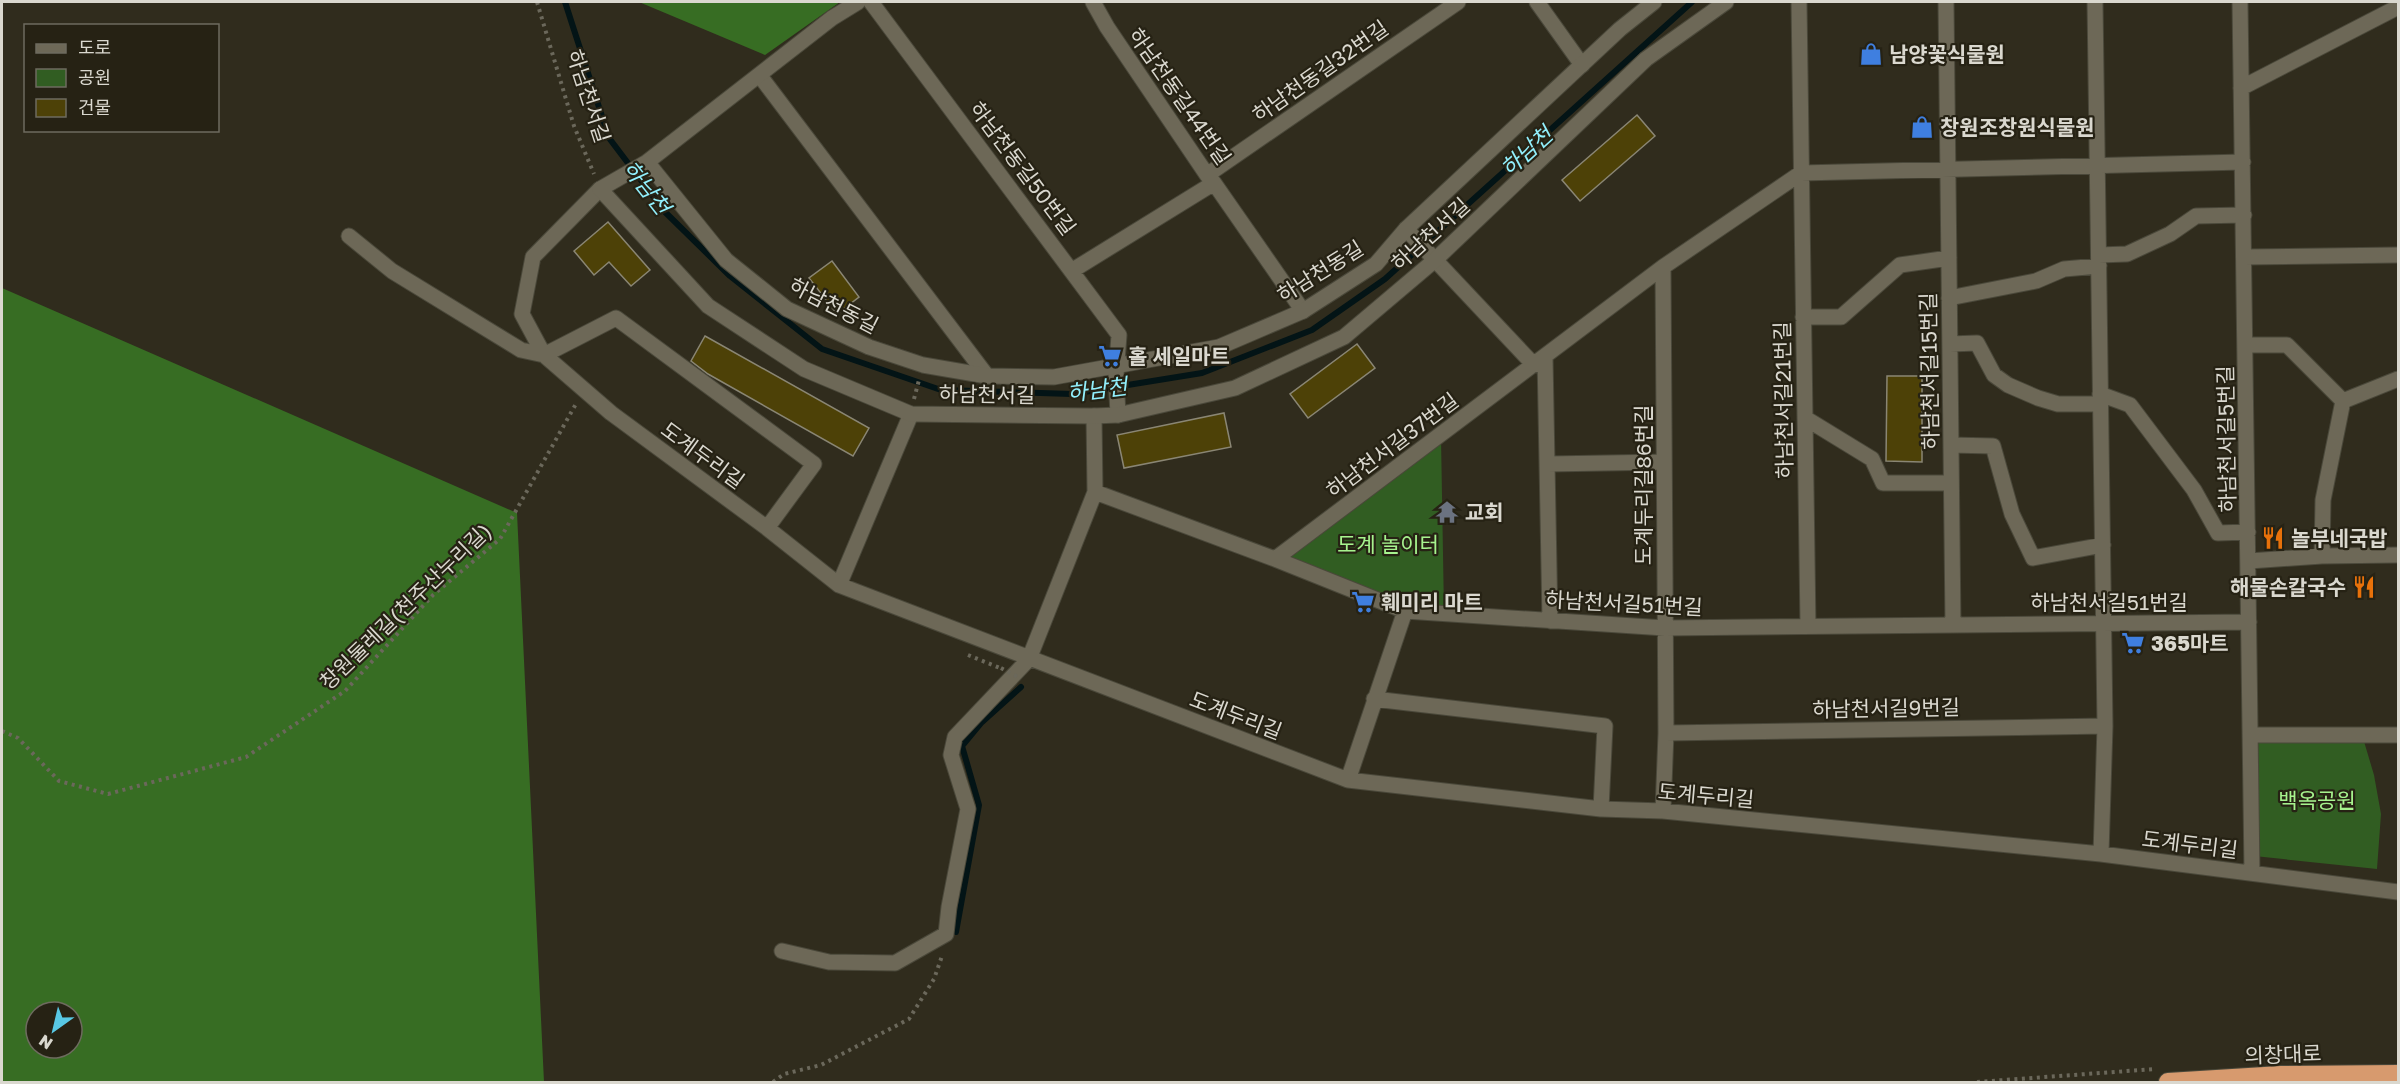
<svg xmlns="http://www.w3.org/2000/svg" width="2400" height="1084" font-family="'Golos Text','Noto Sans KR',sans-serif">
<style>
.green{fill:#315d22}
.forest{fill:#376d23;fill-rule:evenodd}
.lines{fill:none;stroke-linecap:round;stroke-linejoin:round}
.stream{stroke:#031416;stroke-width:6}
.building{fill:#4d4107;stroke:#8a8674;stroke-width:1.5}
.street-casing{stroke:#4a483a;stroke-width:17}
.secondary-casing{stroke:#4a483a;stroke-width:17}
.highway-casing{stroke:#4a483a;stroke-width:20}
.path{stroke:#6b685b;stroke-width:4;stroke-dasharray:3 4.5;stroke-linecap:butt}
.street{stroke:#6d6857;stroke-width:15}
.secondary{stroke:#6d6857;stroke-width:15}
.highway{stroke:#d79a6e;stroke-width:18}
.path-bridge{stroke:#6b685b;stroke-width:4;stroke-dasharray:3 4.5;stroke-linecap:butt}
.labels{text-anchor:middle;dominant-baseline:central;stroke-width:4.5;stroke-linejoin:round;paint-order:stroke}
.poi-label{font-size:21px;font-weight:bold;fill:#dad8cf;stroke:#262214;text-anchor:start}
.street-label{font-size:21px;fill:#dad8cf;stroke:#262214}
.park-label{font-size:21px;fill:#a7f38e;stroke:#262214}
.water-label{font-size:22px;font-style:italic;fill:#92f0fd;stroke:#262214}
</style>
<rect width="100%" height="100%" fill="#302c1d"/>
<path class="green" d="M1441,437l3,175 -40,-3 -125,-50z
M2363,738l11,37 7,39 -4,55 -123,-13 4,-116z"/>
<path class="forest" d="M639,2h201l-75,53z
M2,288l515,225 27,569h-542zM36,1012h36v36h-36z"/>
<g class="lines">
<path class="stream" d="M565,2l44,136 56,74 65,64 92,73 119,41 131,4 130,-21 110,-43 73,-51 307,-277
M956,932l23,-127 -17,-59 19,-23 40,-36"/>
</g>
<path class="building" d="M1637,115l18,21 -75,65 -18,-21z
M608,222l42,48 -19,16 -22,-24 -15,13 -20,-24z
M832,261l27,36 -22,17 -28,-36z
M705,336l164,92 -16,28 -145,-82 -17,-13z
M1357,344l18,24 -67,50 -18,-24z
M1887,376h35v86l-36,-1z
M1224,413l7,34 -107,21 -7,-33z"/>
<g class="lines">
<g class="street-casing">
<path id="street" d="M871,2l248,333 -3,40 2,40
M1093,2l14,25 100,148 7,8 89,128
M1537,2l45,63
M1799,2l9,624
M1946,2l7,623
M2095,2l10,724 -4,128
M2240,2l12,871
M760,76l227,300
M2241,88l157,-81
M1207,175l251,-173
M600,189l-67,68 -11,57 22,41 67,58 156,115 72,57 509,195 253,29 62,2 438,43 297,38
M1406,229l128,136
M349,236l43,35 129,79 23,5 72,-37 198,146 -47,64
M2099,255l28,-1 43,-20 26,-18 48,-1
M2244,257l154,-2
M1073,270l141,-87
M1949,298l87,-17 28,-12 35,-3
M1803,317h38l59,-52 49,-7
M1950,344l27,-1 17,32 14,10 30,13 20,6h43
M2245,345h42l56,56 -20,99 -1,56
M1545,357l5,264
M2100,394l30,11 64,85 24,43 30,-1
M2343,401l55,-22
M1094,416l1,76 180,67 130,52 260,17 584,-6
M1805,418l67,41 11,24h68
M1951,445l42,1 19,68 21,44 70,-13
M1548,464l116,-2
M1275,559l388,-292 138,-94 442,-11
M2249,561l73,-5 76,-1
M839,585l72,-171
M1374,699l231,27 -4,83
M1666,733l439,-7
M2251,735h147
M1348,780l57,-169
M1663,811l3,-78 -3,-466
M782,951l47,11 66,1 51,-29 3,-27 19,-98 -17,-54 4,-18 74,-78 66,-167"/>
</g>
<g class="secondary-casing">
<path id="secondary" d="M858,2l-26,16 -185,144 -47,27 108,117 96,63 107,45 183,2 24,-1 117,-27 109,-51 91,-77 211,-201 80,-57
M647,162l79,98 61,49 82,38 54,18 64,11 67,1 165,-30 84,-36 73,-47 30,-35 214,-200 34,-27"/>
</g>
<g class="highway-casing">
<path id="highway" d="M2168,1082l113,-7 117,-1"/>
</g>
<path class="path" d="M537,2l37,124 20,48
M914,399l5,-19
M968,655l32,13
M2,731l16,7 41,43 49,13 138,-37 99,-66 88,-96 67,-56 77,-137
M773,1082l11,-8 37,-9 88,-46 25,-40 8,-23
M1977,1082l178,-13"/>
<use href="#street" class="street"/>
<use href="#secondary" class="secondary"/>
<use href="#highway" class="highway"/>
<path class="path-bridge" d="M1001,668l17,9"/>
</g>
<defs>
<g id="shop-bare" transform="scale(1.8)"><path d="M-5-2.5h2.3a2.7 3.5 0 0 1 5.4 0H5L5.5 6h-11ZM-1.5-2.5h3a1.5 2.3 0 0 0-3 0Z" fill="#3f7fe0" stroke="#262214" stroke-width="2.5" paint-order="stroke"/></g>
<g id="supermarket-bare" transform="scale(1.8)"><path d="M-6-5.5h2.5l.6 2H6L4.5 2H-2.5L-4.4-4H-6ZM-1.5 3.2a1.3 1.3 0 1 0 .1 0ZM3 3.2a1.3 1.3 0 1 0 .1 0Z" fill="#3f7fe0" stroke="#262214" stroke-width="2.5" paint-order="stroke"/></g>
<g id="temple-bare" transform="scale(1.8)"><path d="M0-6L5-2H3V0L6.5 2.5H4V6H1.5V3h-3V6H-4V2.5H-6.5L-3 0V-2H-5Z" fill="#6b7280" stroke="#262214" stroke-width="2.5" paint-order="stroke"/></g>
<g id="restaurant-bare" transform="scale(1.8)"><path d="M-5-6h1v4h1v-4h1v4h1v-4h1v5L-1.5 .5V6h-2V.5L-5-1ZM5-6V6H3V1.5H1.5Q1.5-4 5-6Z" fill="#e8710a" stroke="#262214" stroke-width="2.5" paint-order="stroke"/></g>
</defs>
<g fill-rule="evenodd">
<use href="#shop-bare" x="1871" y="54"/>
<use href="#shop-bare" x="1922" y="127"/>
<use href="#supermarket-bare" x="1110" y="356"/>
<use href="#temple-bare" x="1447" y="512"/>
<use href="#restaurant-bare" x="2273" y="538"/>
<use href="#restaurant-bare" x="2364" y="587"/>
<use href="#supermarket-bare" x="1363" y="602"/>
<use href="#supermarket-bare" x="2133" y="643"/>
</g>
<g class="labels">
<g class="poi-label">
<text x="1889" y="54">남양꽃식물원</text>
<text x="1940" y="127">창원조창원식물원</text>
<text x="1128" y="356">홀 세일마트</text>
<text x="1465" y="512">교회</text>
<text x="2291" y="538">놀부네국밥</text>
<text x="2346" y="587" text-anchor="end">해물손칼국수</text>
<text x="1381" y="602">훼미리 마트</text>
<text x="2151" y="643">365마트</text>
</g>
<g class="street-label">
<text transform="translate(1320 71) rotate(-35)">하남천동길32번길</text>
<text transform="translate(589 96) rotate(72)">하남천서길</text>
<text transform="translate(1180 96) rotate(55)">하남천동길44번길</text>
<text transform="translate(1023 168) rotate(53)">하남천동길50번길</text>
<text transform="translate(1430 234) rotate(-42)">하남천서길</text>
<text transform="translate(1320 271) rotate(-32)">하남천동길</text>
<text transform="translate(834 305) rotate(27)">하남천동길</text>
<text transform="translate(1929 371) rotate(-91)">하남천서길15번길</text>
<text transform="translate(987 394) rotate(1)">하남천서길</text>
<text transform="translate(1783 400) rotate(-91)">하남천서길21번길</text>
<text transform="translate(2226 439) rotate(-91)">하남천서길5번길</text>
<text transform="translate(1392 445) rotate(-37)">하남천서길37번길</text>
<text transform="translate(703 455) rotate(36)">도계두리길</text>
<text transform="translate(1643 485) rotate(-90)">도계두리길86번길</text>
<text x="2109" y="602">하남천서길51번길</text>
<text transform="translate(1624 603) rotate(3)">하남천서길51번길</text>
<text transform="translate(405 606) rotate(-44)">창원둘레길(천주산누리길)</text>
<text transform="translate(1886 708) rotate(-1)">하남천서길9번길</text>
<text transform="translate(1236 715) rotate(21)">도계두리길</text>
<text transform="translate(1706 795) rotate(5)">도계두리길</text>
<text transform="translate(2190 844) rotate(7)">도계두리길</text>
<text transform="translate(2283 1054) rotate(-2)">의창대로</text>
</g>
<g class="park-label">
<text x="1388" y="544">도계 놀이터</text>
<text x="2317" y="800">백옥공원</text>
</g>
<g class="water-label">
<text transform="translate(1526 151) rotate(-42)">하남천</text>
<text transform="translate(647 187) rotate(52)">하남천</text>
<text transform="translate(1097 389) rotate(-7)">하남천</text>
</g>
</g>
<rect width="2400" height="1084" fill="none" stroke="#dad8cf" stroke-width="6"/>
<rect x="24" y="24" width="195" height="108" fill="#262214" stroke="#6e6b5f" stroke-width="1.5"/>
<rect x="36" y="44" width="30" height="9" fill="#6d6857" stroke="#6e6b5f" stroke-width="1.5"/>
<text x="78" y="54" font-size="18" fill="#dad8cf">도로</text>
<rect x="36" y="69" width="30" height="18" fill="#315d22" stroke="#6e6b5f" stroke-width="1.5"/>
<text x="78" y="84" font-size="18" fill="#dad8cf">공원</text>
<rect x="36" y="99" width="30" height="18" fill="#4d4107" stroke="#6e6b5f" stroke-width="1.5"/>
<text x="78" y="114" font-size="18" fill="#dad8cf">건물</text>
<g transform="translate(54 1030) rotate(214)"><circle r="28" fill="#262214" stroke="#6e6b5f" stroke-width="1.5"/>
<path d="M0-4.5L10 22L0 15L-10 22Z" fill="#58c8e4"/>
<text y="-9" font-size="16" font-weight="bold" text-anchor="middle" fill="#dad8cf">N</text>
</g>
</svg>
